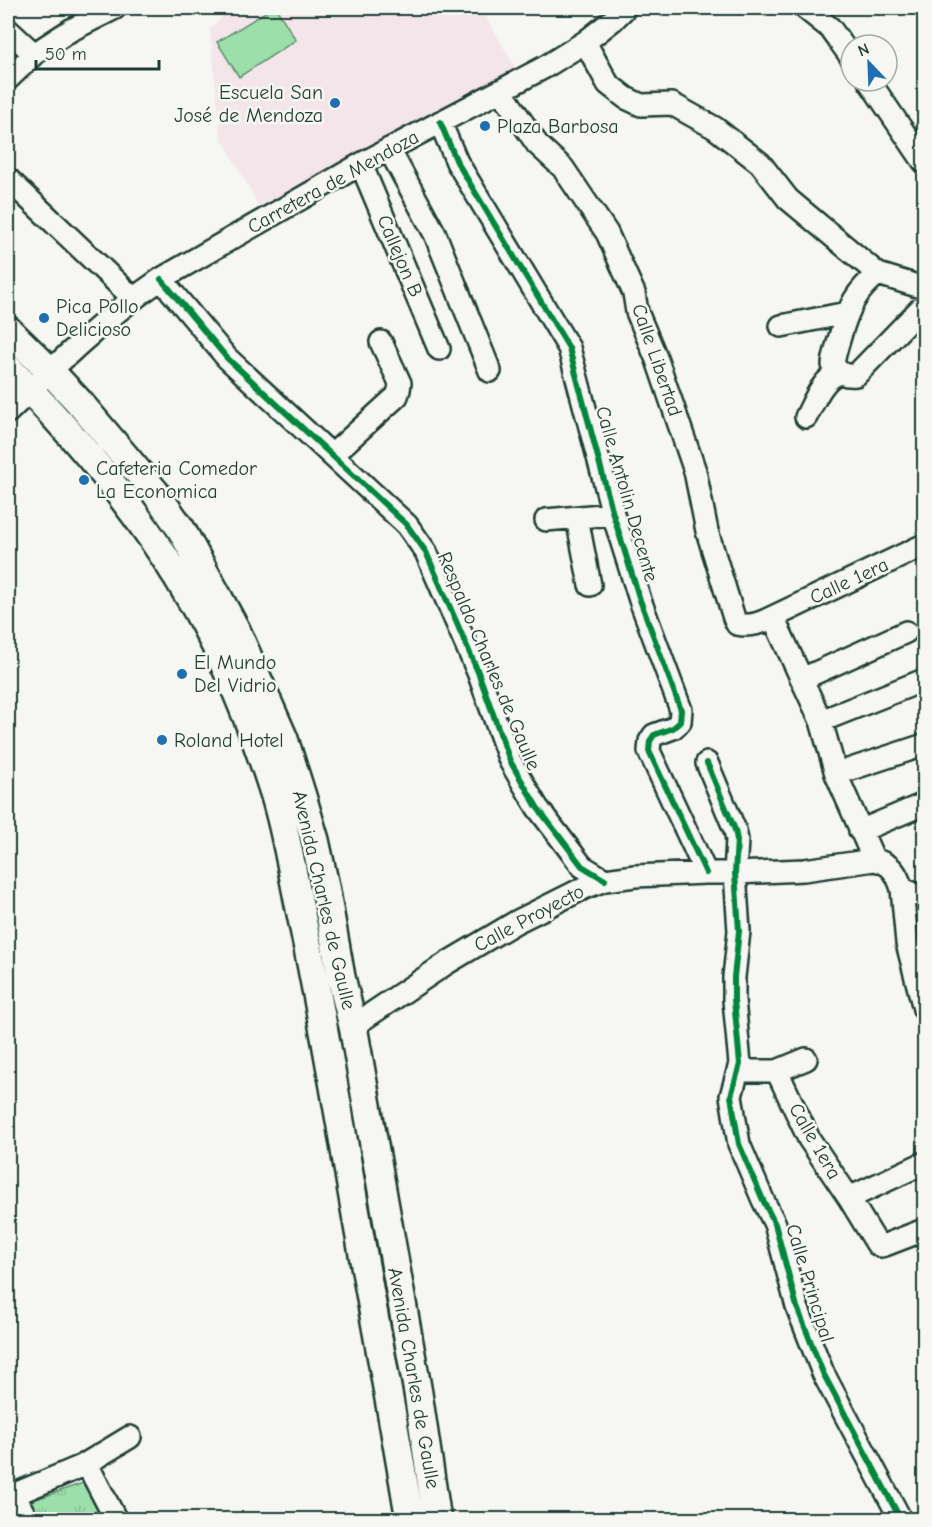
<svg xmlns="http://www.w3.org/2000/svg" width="932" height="1527" font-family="'Comic Neue',sans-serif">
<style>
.built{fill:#f4e5eb}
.grass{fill:#9cdfaa;stroke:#5e8e6f;stroke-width:1.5}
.park{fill:url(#park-tufts);stroke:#5e8e6f;stroke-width:1.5}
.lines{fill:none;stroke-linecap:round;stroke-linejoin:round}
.minor-casing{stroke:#1f3d34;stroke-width:26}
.major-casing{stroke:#1f3d34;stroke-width:32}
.minor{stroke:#f6f6f2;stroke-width:21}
.major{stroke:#f6f6f2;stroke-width:27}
.cycleway-casing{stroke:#f6f6f2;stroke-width:10}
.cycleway{stroke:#00873e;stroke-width:6}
.poi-dot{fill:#1f6fb2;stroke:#f6f6f2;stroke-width:2}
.labels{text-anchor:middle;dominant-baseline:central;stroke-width:5;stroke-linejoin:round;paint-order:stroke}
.poi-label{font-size:20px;fill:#1f3d34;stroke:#f6f6f2;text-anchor:start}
.street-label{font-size:20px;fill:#1f3d34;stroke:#f6f6f2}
</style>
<defs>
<pattern id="park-tufts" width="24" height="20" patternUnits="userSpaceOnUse" patternTransform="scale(1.5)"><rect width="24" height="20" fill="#9cdfaa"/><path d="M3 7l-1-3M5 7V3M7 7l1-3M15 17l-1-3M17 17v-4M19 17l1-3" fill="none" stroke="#86c093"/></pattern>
</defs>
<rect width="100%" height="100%" fill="#f6f6f2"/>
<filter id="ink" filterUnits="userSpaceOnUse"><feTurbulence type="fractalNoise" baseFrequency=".0167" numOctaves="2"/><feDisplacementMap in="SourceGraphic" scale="12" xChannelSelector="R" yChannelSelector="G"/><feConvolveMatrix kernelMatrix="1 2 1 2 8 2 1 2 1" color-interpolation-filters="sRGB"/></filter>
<g filter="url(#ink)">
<path class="built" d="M231,8h250l35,61 -257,137 -38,-69 -11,-108z"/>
<path class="grass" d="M272,8h4l20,32 -57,37 -22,-35z"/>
<path class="park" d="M89,1481l20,38h-73l-8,-17z"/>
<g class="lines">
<g class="minor-casing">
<path id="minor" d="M805,8l25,20 21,29
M8,30l26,24
M585,42l23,42 18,14 15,7 31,-1 43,24 45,35 28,36 90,75 46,14
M8,79l26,-25 37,-24 44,-22
M869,81l55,81
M501,91l36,53 26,24 44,65 27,60 3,19 20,48 38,111 12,60 27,87 3,6c14,3 24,-1 36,-7l151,-72
M440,122l17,40 112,186 44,166 27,86 41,110 -1,12 -7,6 -19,7 -4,6 -1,10 57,122
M389,149l46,85 55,137
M361,164l78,185
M8,179l125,119
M878,274c-22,17 -29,33 -37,59 -3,11 -7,21 -8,32 7,9 12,11 23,10l68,-70
M161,279l66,79 180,167 19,27 52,120 32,89 27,46 45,59 23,14
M781,326l66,-13
M8,412c48,-47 97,-95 153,-133l200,-115 184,-97 40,-25 28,-22 12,-12
M806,417c8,-15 16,-38 33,-44
M332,455l65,-59 2,-6 1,-7 -19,-41
M577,518l13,67
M546,520l67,-6
M773,617l48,104 15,53 38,86
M802,679l104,-47
M821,721l103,-41
M707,763l28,67 2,10 -2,33 4,58 -5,46v23l6,64 -9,32 8,48 24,56 12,24 22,83 26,66 78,147
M836,774l88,-29
M860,831l64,-27
M902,889l5,54 17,66
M353,1026l94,-63 69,-41 68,-34 21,-8 30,-4 71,-3h29l69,-3 70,-10c17,3 23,13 28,29l22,8
M740,1064l8,7h29l32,68 40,59 28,46 4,2 4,-1 39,-15
M777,1071l29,-12
M849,1198l75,-35
M82,1466l48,-29
M14,1494l13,26
M8,1497l74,-31 7,2 27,52"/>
</g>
<g class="major-casing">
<path id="major" d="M8,330l42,41 29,31 76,90 26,37 55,101 48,109 18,57 13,44 10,46 16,91 12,49 65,367 19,127
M8,368c88,88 168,188 219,302 18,40 34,82 47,123 12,38 18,78 26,116 17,82 32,164 46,247 20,121 44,242 64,364"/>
</g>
<use href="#minor" class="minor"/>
<use href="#major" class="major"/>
<g class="cycleway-casing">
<path id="cycleway" d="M440,122l17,40 112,186 44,166 27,86 41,110 -1,12 -7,6 -19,7 -4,6 -1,10 57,122
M161,279l66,79 180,167 19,27 52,120 32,89 27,46 45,59 23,14
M707,763l28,67 2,10 -2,33 4,58 -5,46v23l6,64 -9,32 8,48 24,56 12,24 22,83 26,66 78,147"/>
</g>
<use href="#cycleway" class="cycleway"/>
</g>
</g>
<g class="poi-dot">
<circle cx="335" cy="103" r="6"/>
<circle cx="485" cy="126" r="6"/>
<circle cx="44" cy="318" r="6"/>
<circle cx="84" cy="480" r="6"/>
<circle cx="182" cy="674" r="6"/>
<circle cx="162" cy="740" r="6"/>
</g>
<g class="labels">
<g class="poi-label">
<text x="323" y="92" text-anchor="end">Escuela San<tspan x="323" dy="23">José de Mendoza</tspan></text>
<text x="497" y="126">Plaza Barbosa</text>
<text x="56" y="306">Pica Pollo<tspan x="56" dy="23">Delicioso</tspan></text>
<text x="96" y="468">Cafeteria Comedor<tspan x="96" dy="23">La Economica</tspan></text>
<text x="194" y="662">El Mundo<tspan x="194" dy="23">Del Vidrio</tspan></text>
<text x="174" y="740">Roland Hotel</text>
</g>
<g class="street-label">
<text transform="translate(333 182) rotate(-29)">Carretera de Mendoza</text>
<text transform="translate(400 256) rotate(67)">Callejon B</text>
<text transform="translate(657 360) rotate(71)">Calle Libertad</text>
<text transform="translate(627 494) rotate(74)">Calle Antolin Decente</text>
<text transform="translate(849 581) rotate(-25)">Calle 1era</text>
<text transform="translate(489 661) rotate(67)">Respaldo Charles de Gaulle</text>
<text transform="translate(324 900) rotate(77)">Avenida Charles de Gaulle</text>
<text transform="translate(529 918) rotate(-28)">Calle Proyecto</text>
<text transform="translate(815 1141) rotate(60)">Calle 1era</text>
<text transform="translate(810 1283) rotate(73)">Calle Principal</text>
<text transform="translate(414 1378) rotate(80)">Avenida Charles de Gaulle</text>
</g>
</g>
<rect width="932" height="1527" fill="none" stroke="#f6f6f2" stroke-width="30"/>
<rect x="15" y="15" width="902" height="1497" fill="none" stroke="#1f3d34" stroke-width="2" filter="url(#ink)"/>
<g transform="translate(869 63) rotate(337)"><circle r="28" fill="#f6f6f2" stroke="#a0aca6" stroke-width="1.5"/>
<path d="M0-4.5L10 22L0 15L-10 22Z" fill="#1f6fb2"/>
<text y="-9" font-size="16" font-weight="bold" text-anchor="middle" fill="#1f3d34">N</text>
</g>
<path d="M36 60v9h123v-9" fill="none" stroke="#1f3d34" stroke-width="3"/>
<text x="45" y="60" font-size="18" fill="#1f3d34" stroke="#f6f6f2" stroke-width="4.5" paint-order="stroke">50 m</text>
</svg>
